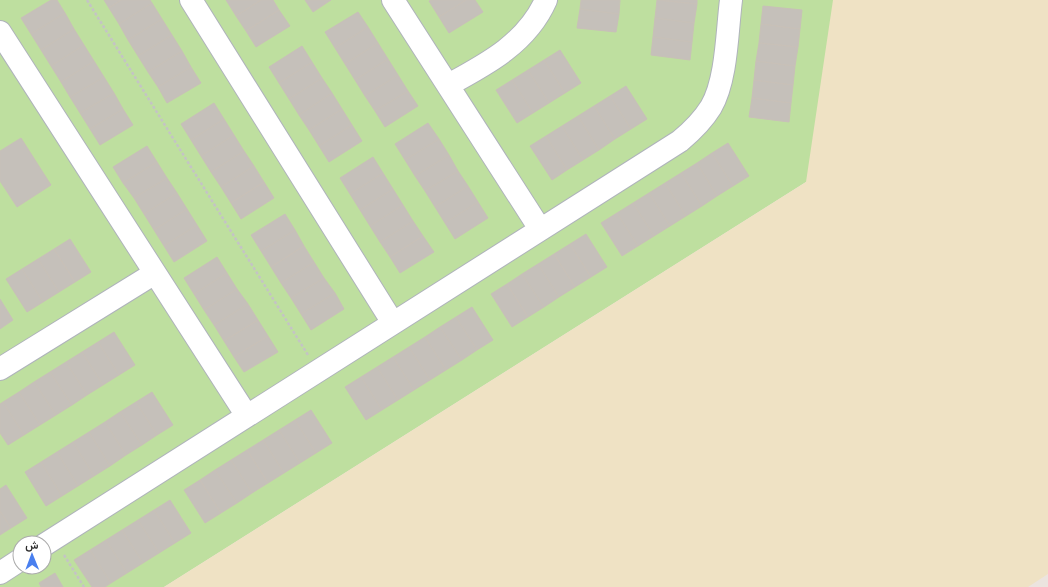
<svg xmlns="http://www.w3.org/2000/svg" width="1048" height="587" font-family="Poppins,Vazirmatn,sans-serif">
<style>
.green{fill:#bedf9f;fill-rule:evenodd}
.sand{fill:#efe2c4}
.building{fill:#c5c0ba;stroke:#c8c0b8}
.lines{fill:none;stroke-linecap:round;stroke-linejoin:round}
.minor-casing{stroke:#afb3bb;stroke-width:24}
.path{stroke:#c4c4c4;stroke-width:2.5;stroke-dasharray:3 2;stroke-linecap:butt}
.minor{stroke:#fff;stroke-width:22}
</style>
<rect width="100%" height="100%" fill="#ece4df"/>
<path class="green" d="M0,0h1048v37l-242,145 -642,405h-164zM20,543h24v24h-24z"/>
<path class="sand" d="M833,0h215v574l-20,13h-864l642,-405z"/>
<path class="building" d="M51,0h6l8,13 -34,21 -10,-16z
M104,0h17l-12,8z
M121,0h29l2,3 -33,21 -10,-16z
M226,0h35l-25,16z
M261,0h12l6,10 -33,21 -10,-15z
M305,0h26l-18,12z
M432,0h34l-27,17 -10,-16z
M466,0h9l8,12 -34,21 -10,-16z
M581,0h39l-1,14 -39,-5z
M657,0l40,4 -3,19 -39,-5z
M658,0h39v4z
M152,3l10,16 -34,21 -9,-16z
M763,6l39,4 -2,19 -39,-5z
M580,9l39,5 -3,18 -39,-4z
M279,10l11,16 -34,21 -10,-16z
M358,12l10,15 -33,21 -10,-16z
M65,13l9,16 -33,21 -10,-16z
M655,18l39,5 -2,19 -39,-5z
M162,19l10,16 -34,21 -10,-16z
M761,24l39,5 -2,18 -39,-4z
M368,27l10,16 -33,21 -10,-16z
M74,29l10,16 -33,21 -10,-16z
M172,35l10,16 -34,21 -10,-16z
M653,37l39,5 -2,18 -39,-5z
M378,43l10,16 -33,21 -10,-16z
M759,43l39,4 -3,19 -39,-5z
M84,45l10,16 -33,21 -10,-16z
M302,46l10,16 -33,21 -10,-16z
M560,50l21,33 -16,10 -21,-33z
M182,51l9,16 -33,20 -10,-15z
M388,59l10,16 -33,21 -10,-16z
M544,60l21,33 -16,10 -21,-33z
M94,61l10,16 -34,20 -9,-15z
M756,61l39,5 -2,19 -39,-5z
M312,62l10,16 -33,21 -10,-16z
M191,67l10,16 -34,20 -9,-16z
M528,70l21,33 -16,10 -21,-33z
M398,75l10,16 -33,20 -10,-15z
M104,77l10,16 -34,20 -10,-16z
M322,78l10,15 -33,22 -10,-16z
M512,80l21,33 -16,10 -21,-33z
M754,80l39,5 -2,18 -39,-5z
M626,86l21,33 -16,10 -21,-33z
M408,91l10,15 -33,21 -10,-16z
M114,93l9,16 -33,20 -10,-16z
M332,93l10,16 -33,21 -10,-15z
M610,96l21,33 -16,10 -21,-33z
M752,98l39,5 -2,19 -40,-5z
M214,103l10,16 -33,21 -10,-16z
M594,106l21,33 -16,11 -21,-34z
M123,109l10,16 -33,20 -10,-16z
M342,109l10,16 -33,21 -10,-16z
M578,116l21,34 -16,10 -21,-34z
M224,119l10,16 -33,21 -10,-16z
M428,123l11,16 -34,21 -10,-16z
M352,125l10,16 -33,21 -10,-16z
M562,126l21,34 -16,10 -21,-34z
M234,135l10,16 -33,21 -10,-16z
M546,136l21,34 -15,10 -22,-34z
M21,138l30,47 -34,22 -17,-26v-30z
M439,139l10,16 -34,21 -10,-16z
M728,143l21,33 -16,10 -21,-33z
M147,146l10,16 -34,21 -10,-16z
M244,151l10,15 -33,21 -10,-15z
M712,153l21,33 -16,10 -20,-33z
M449,155l9,16 -33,20 -10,-15z
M373,157l10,16 -33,21 -10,-16z
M157,162l10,16 -33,20 -11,-15z
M697,163l20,33 -15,10 -21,-33z
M254,166l10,16 -33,21 -10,-16z
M458,171l10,15 -33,21 -10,-16z
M383,173l10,16 -33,21 -10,-16z
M681,173l21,33 -16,10 -21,-33z
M167,178l10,15 -33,21 -10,-16z
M264,182l10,16 -33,21 -10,-16z
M665,183l21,33 -16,10 -21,-33z
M468,186l10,16 -33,21 -10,-16z
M393,189l10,16 -33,21 -10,-16z
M177,193l10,16 -33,21 -10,-16z
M649,193l21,33 -16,10 -21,-33z
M478,202l10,16 -33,21 -10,-16z
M633,203l21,33 -16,10 -21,-33z
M403,205l10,16 -33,21 -10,-16z
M187,209l10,16 -33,21 -10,-16z
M617,213l21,33 -16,10 -21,-33z
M285,214l10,16 -34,21 -10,-16z
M413,221l10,15 -33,21 -10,-15z
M197,225l10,16 -33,21 -10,-16z
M295,230l9,16 -33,21 -10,-16z
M586,234l21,33 -16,10 -21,-33z
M423,236l11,16 -34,21 -10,-16z
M70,239l21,33 -16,10 -21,-33z
M570,244l21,33 -16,10 -21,-33z
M304,246l10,16 -33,21 -10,-16z
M54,249l21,33 -16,10 -21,-33z
M554,254l21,33 -16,10 -21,-33z
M217,257l10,16 -33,21 -10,-16z
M38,259l21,33 -16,10 -21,-33z
M314,262l10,16 -33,20 -10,-15z
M538,264l21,33 -15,10 -22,-33z
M22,269l21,33 -16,10 -21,-33z
M227,273l10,16 -33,21 -10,-16z
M522,274l22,33 -16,10 -21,-33z
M324,278l11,15 -34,21 -10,-16z
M507,284l21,33 -16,10 -21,-33z
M237,289l11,15 -34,21 -10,-15z
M335,293l9,16 -33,21 -10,-16z
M0,299l13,21 -13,9z
M248,304l10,16 -34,21 -10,-16z
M472,307l21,33 -16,10 -21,-33z
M456,317l21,33 -15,10 -22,-33z
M258,320l10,16 -34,21 -10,-16z
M440,327l22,33 -16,10 -21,-33z
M114,332l21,33 -16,10 -21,-33z
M268,336l10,16 -34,20 -10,-15z
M425,337l21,33 -16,10 -21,-33z
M98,342l21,33 -16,10 -21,-33z
M409,347l21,33 -16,10 -21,-33z
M82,352l21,33 -16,10 -21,-33z
M393,357l21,33 -16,10 -21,-33z
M66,362l21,33 -15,10 -22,-33z
M377,367l21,33 -16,10 -21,-33z
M50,372l22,33 -16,10 -22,-33z
M361,377l21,33 -16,10 -21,-33z
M34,382l22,33 -16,10 -21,-33z
M19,392l21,33 -16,10 -21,-33z
M152,392l21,33 -16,10 -21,-33z
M3,402l21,33 -16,10 -8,-12v-29z
M136,402l21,33 -15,10 -22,-33z
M311,410l21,33 -16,10 -21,-33z
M120,412l22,33 -16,10 -21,-33z
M295,420l21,33 -16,10 -21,-33z
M105,422l21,33 -16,11 -21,-34z
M279,430l21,33 -16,10 -21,-33z
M89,432l21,34 -16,10 -21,-34z
M263,440l21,33 -16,10 -21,-33z
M73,442l21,34 -16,10 -21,-34z
M247,450l21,33 -16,10 -21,-33z
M57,452l21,34 -16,10 -21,-34z
M231,460l21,33 -15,10 -22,-33z
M41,462l21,34 -16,10 -21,-34z
M215,470l22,33 -16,10 -21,-33z
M200,480l21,33 -16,10 -21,-33z
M6,485l21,33 -16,10 -11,-17v-22z
M170,500l21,33 -16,10 -21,-33z
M154,510l21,33 -16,10 -21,-33z
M0,511l11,17 -11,7z
M138,520l21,33 -16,10 -21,-33z
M122,530l21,33 -16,10 -21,-33z
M106,540l21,33 -16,10 -21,-33z
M90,550l21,33 -6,4h-13l-18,-27z
M55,573l8,14h-22l-2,-4z"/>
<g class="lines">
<g class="minor-casing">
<path id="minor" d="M191,0l202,323
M393,0l147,229
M0,32l247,384
M448,85c39,-21 79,-42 98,-85
M0,369l155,-96
M44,545l636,-404c12,-10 23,-21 31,-34 16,-27 16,-76 20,-107
M0,573l20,-13"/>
</g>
<path class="path" d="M87,0l221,355
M64,555l20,32"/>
<use href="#minor" class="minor"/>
</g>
<g transform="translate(32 555) rotate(359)"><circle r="19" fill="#ffffff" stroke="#aaaaaa"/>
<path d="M0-3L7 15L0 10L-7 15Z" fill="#497fef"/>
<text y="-6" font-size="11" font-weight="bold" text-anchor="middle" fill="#2b2b2b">ش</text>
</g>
</svg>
